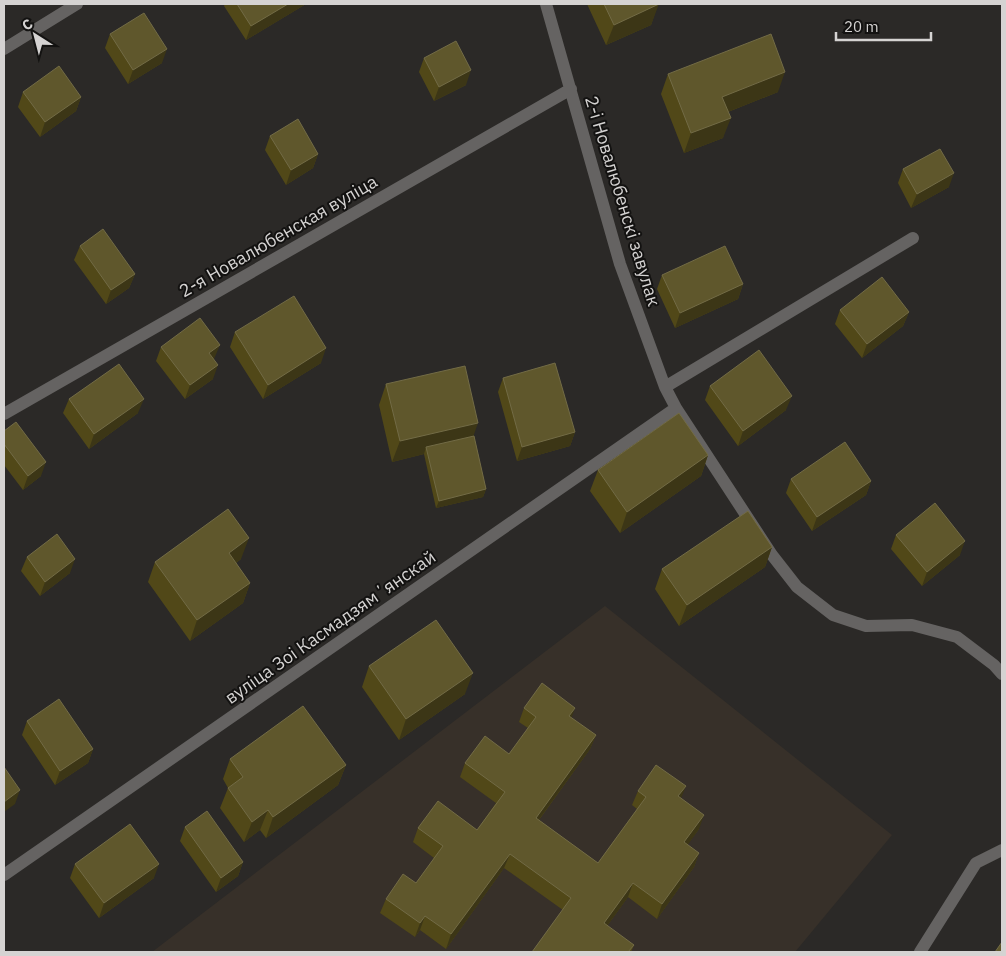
<svg xmlns="http://www.w3.org/2000/svg" width="1006" height="956" font-family="'IBM Plex Sans',sans-serif">
<style>
.built{fill:#373029}
.lines{fill:none;stroke-linecap:round;stroke-linejoin:round}
.minor{stroke:#656362;stroke-width:12}
.wall{fill:#514818}
.shaded-wall{fill:#3c3616}
.building{fill:#5f572c;stroke:#726b46}
.labels{text-anchor:middle;dominant-baseline:central;stroke-width:4;stroke-linejoin:round;paint-order:stroke}
.street-label{font-size:18px;fill:#d5d3d2;stroke:#131211}
</style>
<rect width="100%" height="100%" fill="#2b2927"/>
<path class="built" d="M605,606l287,229 -97,117h-643z"/>
<g class="lines">
<path class="minor" d="M546,4l74,260 45,123 11,21 96,147 25,32 36,28 33,11 46,-1 45,12 37,28 8,9
M4,49l73,-45
M665,387l248,-149
M4,414l567,-325
M4,875l672,-467
M920,952l56,-89 26,-13"/>
</g>
<path class="wall" d="M225,4h81l-60,36 -22,-34z
M587,4h71l-7,21 -45,20z
M110,34l52,29 -34,21 -23,-36z
M424,58l42,27 -32,16 -15,-29z
M668,74l110,18 -50,20 -5,26 -39,15 -23,-59z
M23,92l58,5 -5,14 -36,26 -22,-30z
M270,136l48,18 -5,14 -27,17 -21,-35z
M903,169l46,18 -38,21 -13,-25z
M80,246l55,28 -6,14 -23,16 -32,-44z
M662,275l81,9 -5,15 -63,29 -18,-39z
M840,310l69,2 -6,14 -41,32 -27,-34z
M235,332l86,31 -58,36 -33,-52z
M161,347l53,12 -1,20 -28,20 -29,-38z
M503,378l72,54 -5,14 -53,15 -19,-69z
M386,384l88,52 12,53 -3,8 -47,11 -12,-54 -32,8 -13,-57z
M710,386l76,24 -48,36 -33,-46z
M69,399l69,14 -49,36 -26,-36z
M4,431l37,45 -18,14 -19,-25z
M708,455l-7,21 -81,57 -30,-42 8,-21z
M791,479l80,2 -5,14 -54,36 -26,-38z
M896,535l64,20 -38,31 -31,-37z
M772,547l-7,20 -86,59 -24,-37 7,-20z
M27,557l43,16 -30,23 -19,-25z
M241,559l-5,4 14,20 -7,20 -53,38 -42,-59 7,-20z
M369,666l96,28 -66,46 -37,-53z
M524,708l47,10 25,17 -6,14 -51,71 59,43 39,-54 -5,-4 6,-14 43,7 18,31 -12,16 12,8 -5,14 -37,52 -29,-22 -21,29 27,19 -3,7h-99l31,-42 -59,-42 -58,81 -26,-19 -5,7 -35,-24 6,-14 30,-16 18,-25 -21,-16 5,-14 59,2 19,-27 -36,-26 5,-14 44,-9 19,-26 -9,-6z
M27,721l66,28 -5,14 -33,22 -33,-50z
M230,759l116,6 -8,20 -72,53 -6,-8 -16,12 -24,-34 8,-20 -5,-9z
M185,827l58,35 -5,14 -22,16 -36,-51z
M75,864l79,14 -55,40 -29,-40z"/>
<path class="shaded-wall" d="M288,4h18l-60,36 5,-14z
M659,4l-8,21 -45,20 8,-20z
M167,49l-5,14 -34,21 5,-14z
M471,70l-5,15 -32,16 5,-14z
M785,72l-7,20 -63,25 7,-20z
M81,97l-5,14 -36,26 5,-15z
M731,118l-8,20 -39,15 7,-20z
M318,154l-5,14 -27,17 5,-15z
M954,173l-5,14 -38,21 6,-14z
M135,274l-6,14 -23,16 5,-14z
M743,284l-5,15 -63,29 5,-15z
M909,312l-6,14 -41,32 5,-14z
M220,345l-6,14 -10,8 5,-14z
M326,348l-5,15 -58,36 5,-14z
M218,365l-5,14 -28,20 5,-14z
M792,396l-6,14 -48,36 5,-15z
M144,399l-6,14 -49,36 5,-15z
M478,423l-7,20 -45,4 -2,7 -32,8 8,-21z
M575,432l-5,14 -53,15 5,-14z
M708,455l-7,21 -81,57 7,-21z
M46,462l-5,14 -18,14 5,-14z
M871,481l-5,14 -54,36 5,-14z
M486,489l-3,8 -47,11 3,-7z
M249,538l-8,21 -19,14 7,-20z
M965,541l-5,14 -38,31 5,-14z
M772,547l-7,20 -86,59 8,-21z
M75,559l-5,14 -30,23 5,-14z
M250,583l-7,20 -53,38 7,-21z
M473,673l-8,21 -66,46 7,-21z
M575,708l-5,14 -1,-6z
M596,735l-6,14 -60,83 6,-14z
M93,749l-5,14 -33,22 5,-14z
M346,765l-8,20 -72,53 7,-21z
M686,786l-6,15 -2,-5z
M20,790l-5,14 -11,8v-10z
M268,810l-8,20 -16,12 8,-20z
M704,815l-5,14 -20,28 5,-15z
M699,853l-5,14 -37,52 5,-15z
M510,854l-6,14 -58,81 5,-15z
M243,862l-5,14 -22,16 5,-14z
M159,864l-5,14 -55,40 5,-15z
M633,883l-5,14 -29,40 5,-14z
M425,916l-5,14 -5,7 5,-14z"/>
<path class="building" d="M237,4h51l-37,22z
M604,4h55l-45,21z
M144,13l23,36 -34,21 -23,-36z
M771,34l14,38 -63,25 9,21 -40,15 -23,-59z
M456,41l15,29 -32,17 -15,-29z
M59,66l22,31 -36,25 -22,-30z
M298,119l20,35 -27,16 -21,-34z
M940,149l14,24 -37,21 -14,-25z
M103,229l32,45 -24,16 -31,-44z
M725,246l18,38 -63,29 -18,-38z
M882,277l27,35 -42,32 -27,-34z
M294,296l32,52 -58,37 -33,-53z
M200,318l20,27 -11,8 9,12 -28,20 -29,-38z
M759,350l33,46 -49,35 -33,-45z
M555,363l20,69 -53,15 -19,-69z
M119,364l25,35 -50,35 -25,-35z
M465,366l13,57 -78,18 -14,-57z
M679,413l29,42 -81,57 -29,-42z
M16,422l30,40 -18,14 -24,-32v-13z
M474,436l12,53 -47,12 -13,-54z
M845,442l26,39 -54,36 -26,-38z
M935,503l30,38 -38,31 -31,-37z
M228,509l21,29 -20,15 21,30 -53,37 -42,-58z
M748,511l24,36 -85,58 -25,-36z
M57,534l18,25 -30,23 -18,-25z
M436,620l37,53 -67,46 -37,-53z
M542,683l33,25 -6,8 27,19 -60,83 62,45 48,-66 -8,-6 18,-26 30,21 -8,10 26,19 -20,27 15,11 -37,51 -29,-21 -29,40 30,22 -6,7h-96l39,-54 -61,-44 -59,80 -26,-18 -5,7 -34,-24 17,-25 13,9 27,-37 -25,-18 20,-27 39,29 28,-38 -40,-29 20,-27 24,18 27,-37 -12,-9z
M59,699l34,50 -33,22 -33,-50z
M303,706l43,59 -73,52 -5,-7 -16,12 -24,-34 15,-11 -13,-18z
M4,767l16,23 -16,12z
M207,811l36,51 -22,16 -36,-51z
M130,824l29,40 -55,39 -29,-39z
M1002,942v10h-7z"/>
<g class="labels">
<g class="street-label">
<text transform="translate(623 201) rotate(73)">2-і Новалюбенскі завулак</text>
<text transform="translate(278 236) rotate(-30)">2-я Новалюбенская вуліца</text>
<text transform="translate(330 627) rotate(-35)">вуліца Зоі Касмадзямʼянскай</text>
</g>
</g>
<rect width="1006" height="956" fill="none" stroke="#d5d3d2" stroke-width="10"/>
<g transform="translate(35 35) rotate(324)" stroke="#131211" stroke-width="4" paint-order="stroke">
<path d="M0-4L9 19L0 12L-9 19Z" fill="#d5d3d2"/>
<text y="-8" font-size="14" font-weight="bold" text-anchor="middle" fill="#d5d3d2">С</text>
</g>
<path d="M836 32v8h95v-8" fill="none" stroke="#d5d3d2" stroke-width="2.5"/>
<text x="844" y="32" font-size="15" fill="#d5d3d2" stroke="#131211" stroke-width="4" paint-order="stroke">20 m</text>
</svg>
